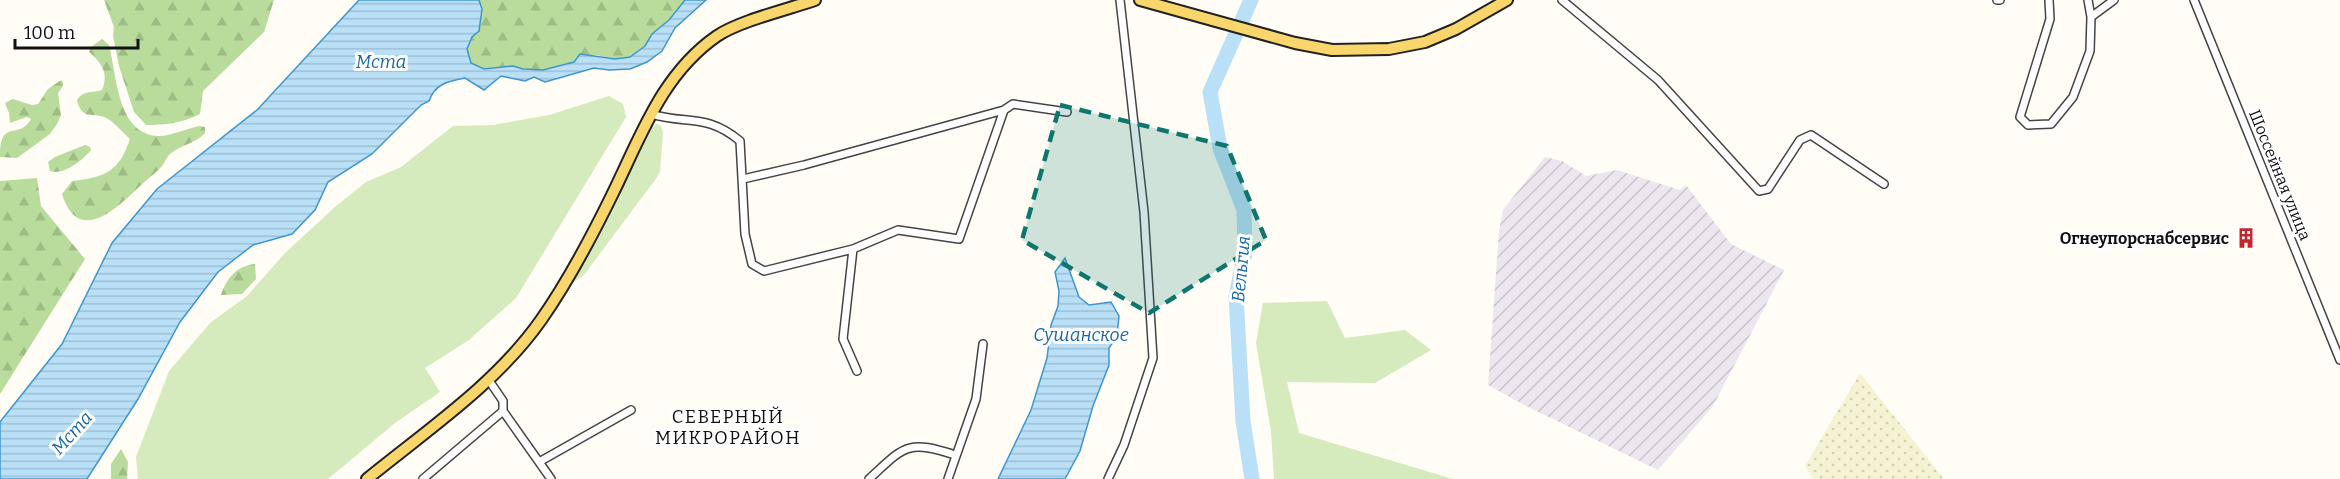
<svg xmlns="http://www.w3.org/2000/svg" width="2340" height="479" font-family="Bitter,serif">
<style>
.industrial{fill:url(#industrial-furrows)}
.farmland{fill:url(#farmland-dots)}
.grass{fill:#d5ebbd}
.forest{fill:url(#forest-firs)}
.water{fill:url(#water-rules);stroke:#3f96cf;stroke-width:1.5}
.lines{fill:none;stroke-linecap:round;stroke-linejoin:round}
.river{stroke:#b9e0f7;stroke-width:15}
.street-casing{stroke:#444;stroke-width:10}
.primary-casing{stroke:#222;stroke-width:14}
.street{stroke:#fff;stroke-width:7}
.primary{stroke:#f9d66b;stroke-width:10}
.marked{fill:#0f766e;fill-opacity:0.2;stroke:#0f766e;stroke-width:4.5;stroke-dasharray:12 8;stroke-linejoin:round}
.labels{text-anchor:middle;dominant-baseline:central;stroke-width:6;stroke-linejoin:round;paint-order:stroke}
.street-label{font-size:16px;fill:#111;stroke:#fff}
.poi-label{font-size:16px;font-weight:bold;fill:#111;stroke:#fff;text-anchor:end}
.water-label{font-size:18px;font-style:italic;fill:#1768a6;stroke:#fff}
.neighbourhood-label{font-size:18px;letter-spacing:1.5px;fill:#111;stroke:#fff}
</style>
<defs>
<pattern id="industrial-furrows" width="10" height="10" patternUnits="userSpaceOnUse" patternTransform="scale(1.5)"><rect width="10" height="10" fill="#eee6ef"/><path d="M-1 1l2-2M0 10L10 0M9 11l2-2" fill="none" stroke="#cbc4cc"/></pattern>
<pattern id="farmland-dots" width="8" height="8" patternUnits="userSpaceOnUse" patternTransform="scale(1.5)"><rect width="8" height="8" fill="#f6f3d4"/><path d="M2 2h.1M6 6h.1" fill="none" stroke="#d2cfb5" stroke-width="1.8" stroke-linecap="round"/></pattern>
<pattern id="forest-firs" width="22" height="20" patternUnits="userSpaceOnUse" patternTransform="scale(1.5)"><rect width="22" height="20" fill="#b9dc9c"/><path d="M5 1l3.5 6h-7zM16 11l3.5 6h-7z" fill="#9ebc85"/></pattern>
<pattern id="water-rules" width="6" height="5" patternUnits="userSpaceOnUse" patternTransform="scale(1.5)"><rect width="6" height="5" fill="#b9e0f7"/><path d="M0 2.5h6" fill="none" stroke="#9ebfd3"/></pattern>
</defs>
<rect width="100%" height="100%" fill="#fffdf5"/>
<path class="industrial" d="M1545,157l17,4 24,15 31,-6 63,20 6,-5 45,59 53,26 -71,136 -55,64 -132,-64 -38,-21 11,-154 4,-21z"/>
<path class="farmland" d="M1860,373l84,106h-131l-8,-13z"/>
<path class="grass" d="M609,96l14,8 3,13 -110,181 -47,42 -44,28 15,24 -45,31 -67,56h-190l-2,-22 33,-86 41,-48 37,-27 38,-43 50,-46 31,-25 35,-15 52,-41 40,-1 56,-10z
M656,124l5,2 2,6 -3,40 -5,8 -71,95 -16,11 84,-159z
M1327,301l18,37 60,-8 26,20 -56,33 -88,-1 12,51 154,46h-179l-3,-48 -15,-88 7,-40z"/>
<path class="forest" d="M104,0h170l-10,32 -61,59 -3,23c-17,9 -36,11 -54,11l-12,-13 -15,-46 -6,-30 1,-9z
M479,0h206l-16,20 -17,14 -7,12 -15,11 -15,2 -19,-4 -53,15 -20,-1 -10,-3 -29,3 -13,-6 -4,-14 15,-40z
M102,39l7,6c8,31 8,90 50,91 13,0 28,-8 41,-10l5,1v6c-10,11 -25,12 -35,21 -4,4 -5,8 -8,12 -7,8 -16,14 -24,22 -23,22 -60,57 -76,6l10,-13c33,-4 47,-9 58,-42 -7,-6 -15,-16 -22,-20 -15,-9 -24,4 -31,-18 5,-11 15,-8 25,-11 7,-16 0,-27 -13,-38l2,-5z
M61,80l2,2v4l-5,7 3,22 -4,9 -7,10 -33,24 -17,-1c0,-40 19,-16 31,-38l-4,-2 -17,6 -1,-10 -4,-10 8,-4 19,6 6,-1 10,-15z
M85,145l5,2 1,3c-8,10 -28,26 -41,21l-2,-9 7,-5z
M37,178l4,28 44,53 -85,135v-213z
M255,264l1,15 -14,15 -21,1c6,-17 15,-29 34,-31z
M121,449l7,13 -1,17h-16v-15z"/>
<path class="water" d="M359,0h120l3,9 -3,22 -7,6 -5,12 4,14 13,6 29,-3 10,3 20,1 31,-8 6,-8 35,5 15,-2 15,-11 7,-12 17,-14 16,-20h21l-31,28 -13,23 -15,11 -17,7 -21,1 -15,-2 -49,14 -11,-5 -9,4 -24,-5 -17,14 -19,-12c-17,3 -30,6 -36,23l-8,4 -49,49 -44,28 -13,28 -23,24 -39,11 -35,27 -38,50 -42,77 -51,80h-87v-57l62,-78 50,-101 45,-54 100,-79z
M1065,258l14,39 10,8 22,-3 8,14 -2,20 -8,12v17l-16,41 -13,45 -15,28h-67l33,-69 16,-52 4,-33 7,-19 1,-15 -4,-19z"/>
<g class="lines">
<path class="river" d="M1251,0l-41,92 10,56 24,62 1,43 -9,43 7,125 9,58"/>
<g class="street-casing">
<path id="street" d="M1562,0l96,80 101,111 9,-2 32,-49 11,-5 73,49
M1997,0h3
M2049,0l1,19 -30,98 8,8 23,-1 22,-27 17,-46 1,-34
M2088,0l3,17 23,-17
M2194,0l146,360
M651,114c37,11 55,-1 89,27l5,93 7,30 12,7 89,-22
M743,179l61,-14 200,-55 9,-6 54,8
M857,371l-14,-32 10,-90 45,-19 61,9 45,-129
M503,411l48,68
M539,462l92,-52
M423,479l80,-68v-10l-15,-22
M869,479c35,-32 37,-40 86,-24
M948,479l28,-80 7,-55
M1108,479l16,-34 29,-87 -9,-146 -24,-212"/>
</g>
<g class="primary-casing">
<path id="primary" d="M1140,0l155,43 37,7 57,-1 36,-7 31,-13 51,-29
M367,479c60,-49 129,-95 174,-159 26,-37 52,-86 72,-127 28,-57 49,-119 104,-157 22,-15 72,-27 98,-36"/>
</g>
<use href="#street" class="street"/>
<use href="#primary" class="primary"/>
</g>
<path class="marked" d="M1060,105l167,41 39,94 -117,73 -127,-73z"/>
<defs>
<g id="building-bare" transform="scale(1.62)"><path d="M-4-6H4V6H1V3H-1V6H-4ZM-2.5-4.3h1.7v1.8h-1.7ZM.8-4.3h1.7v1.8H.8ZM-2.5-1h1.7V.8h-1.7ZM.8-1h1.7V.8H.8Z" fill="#c4262e" stroke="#fff" stroke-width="2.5" paint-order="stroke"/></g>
</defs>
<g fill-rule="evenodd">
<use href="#building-bare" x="2246" y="238"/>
</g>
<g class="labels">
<g class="street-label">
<text transform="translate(2280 175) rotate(68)">Шоссейная улица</text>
</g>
<g class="poi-label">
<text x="2229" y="238">Огнеупорснабсервис</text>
</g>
<g class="water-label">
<text x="381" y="62">Мста</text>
<text transform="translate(1241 269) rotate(-85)">Вельгия</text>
<text x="1081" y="335">Сушанское</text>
<text transform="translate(72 433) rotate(-48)">Мста</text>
</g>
<g class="neighbourhood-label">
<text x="728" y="417">СЕВЕРНЫЙ<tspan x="728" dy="21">МИКРОРАЙОН</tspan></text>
</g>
</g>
<path d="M15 39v9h123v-9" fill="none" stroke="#111111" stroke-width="3"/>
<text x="24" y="39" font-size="18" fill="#111111" stroke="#ffffff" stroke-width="4.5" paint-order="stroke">100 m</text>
</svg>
